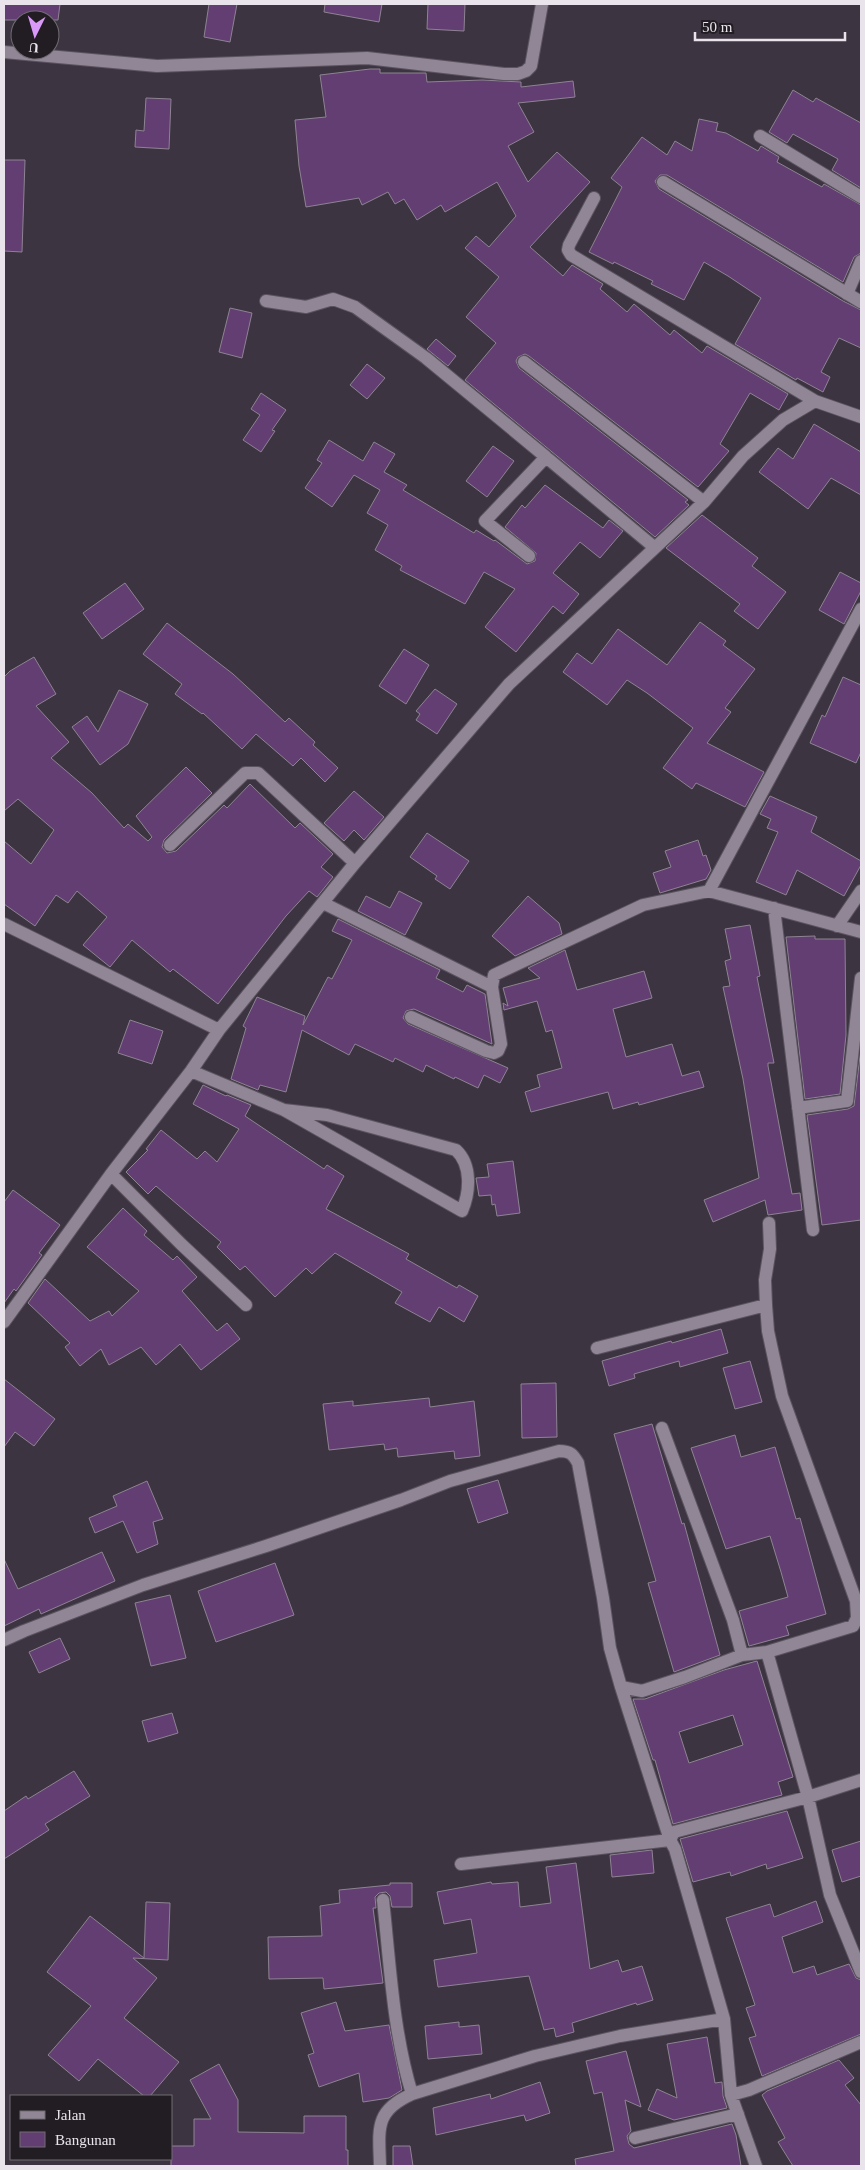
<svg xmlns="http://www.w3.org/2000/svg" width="865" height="2170" font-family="'Times New Roman',serif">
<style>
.building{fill:#633e73;stroke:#8d8392;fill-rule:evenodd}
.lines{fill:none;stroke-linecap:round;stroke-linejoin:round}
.street-casing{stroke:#5b535f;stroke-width:14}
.street{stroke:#908696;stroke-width:12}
</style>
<rect width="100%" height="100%" fill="#3d3441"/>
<path class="building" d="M4,4h56l-2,16h-54z
M209,4h28l-7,38 -26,-5z
M325,4h57l-3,18 -55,-10z
M428,4h37l-1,27 -37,-2z
M370,69h10v4h46l1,9 55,-2 39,2v5l52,-6 2,16 -57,6 16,29 -26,14 20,36 29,-30 33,30 -60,65 33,29 9,-11 31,19 -3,5 27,23 7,-8 36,31 4,-5 28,23 5,-7 81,48 -9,16 -29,-17 -30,51 9,7 -31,36 -169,-131 -4,-2 -7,3 -2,4 3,7 169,132 -3,2 4,3 -34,32 -190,-157 31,-37 -30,-26 33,-40 -34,-29 11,-12 13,11 27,-31 -19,-34 -52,30 -4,-7 -24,15 -13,-21 -9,5 -7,-12 -26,13 -3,-7 -53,9 -7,-41 -4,-46 31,-3 -6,-42z
M793,90l20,12 3,-4 45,25v65l-29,-18 6,-11 -45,-25 -6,9 -18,-11z
M146,98l25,1 -2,50 -34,-2 1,-17 8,1z
M699,119l19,4 -2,8 10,2 32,18 3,-5 18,11 -2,5 45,25 2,-3 37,21v48l-7,4 -11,25 -176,-107h-7l-5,6 4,8 184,112 18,9v38l-22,-10 -18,34 9,5 -7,15 -26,-14 -1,2 -61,-36 26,-46 -33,-22 -24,-14 -20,38 -33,-16 2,-3 -39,-19 -1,2 -24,-12 33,-65 -11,-9 31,-41 25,18 8,-14 17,10z
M4,160h21l-3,92 -18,-1z
M230,308l22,5 -10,45 -23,-6z
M436,339l20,17 -8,10 -21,-17z
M367,364l18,14 -18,21 -17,-14z
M261,393l25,17 -14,20 3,1 -14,21 -18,-12 17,-25 -9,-6z
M814,424l47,28v43l-30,-17 -23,31 -49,-37 19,-24 15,11z
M329,440l34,21 11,-19 21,12 -11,18 23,13 -4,5 71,43 2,-3 18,11 1,-1 32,24 8,-3 1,-8 -31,-26 17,-22 3,3 20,-23 58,43 6,-8 14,11 -23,27 -20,-16 -27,31 26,21 -16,20 -10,-8 -37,46 -31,-25 30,-38 -31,-17 -19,32 -65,-34 2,-4 -27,-16 13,-25 -21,-12 13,-23 -26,-15 -22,32 -27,-19 17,-25 -5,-3z
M493,446l21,15 -27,36 -21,-16z
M702,515l56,43 -6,8 34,26 -28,37 -24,-18 6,-7 -74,-56z
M840,572l21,11v8l-17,33 -25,-14z
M125,583l19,26 -42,30 -19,-26z
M700,622l26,19 -3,4 32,24 -30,39 6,4 -24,31 57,29 -19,35 -49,-24 -4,6 -29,-21 30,-40 -46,-35 -20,-13 -20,25 -44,-33 14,-19 15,11 26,-35 49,36z
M167,623l66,51 52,48 4,-4 26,24 -2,3 25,23 -13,14 -24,-24 -8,8 -37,-32 -14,15 -39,-36 -1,1 -27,-20 7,-10 -39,-30z
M404,649l25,16 -23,39 -27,-18z
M34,657l22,37 -20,12 33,36 -18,16 41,35 32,35 4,-4 20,17 4,-4 -16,-21 50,-49 26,26 -48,47 -2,7 5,6 9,-2 48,-46 3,3 23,-24 45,44 5,-5 33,31 -12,13 12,10 -16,20 -8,-6 -23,25 -68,88 -45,-35 -3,3 -38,-32 -22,27 -27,-22 24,-28 -30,-26 -9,12 -12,-8 -21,31 -31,-22v-63l27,23 23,-34 -36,-31 -14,12v-134l6,-6z
M843,677l18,8v67l-5,11 -46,-20 12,-28 3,2z
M435,689l22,15 -20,30 -21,-14 4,-6 -4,-3z
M119,690l29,14 -20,40 -28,21 -28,-38 15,-11 11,16z
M354,791l30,26 -20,23 -10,-10 -10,11 -20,-18z
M770,796l47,21 -6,15 50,29v4l-17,31 -47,-26 -11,25 -30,-13 22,-50 -11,-4 4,-9 -11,-5z
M427,833l42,28 -19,28 -15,-10 2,-3 -27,-19z
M698,840l5,16 3,-1 5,15 -5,9 -46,14 -7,-20 18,-6 -6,-16z
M399,891l23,12 -17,32 -47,-24 8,-15 24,12z
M528,896l31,27 3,11 -47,22 -23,-20z
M338,919l102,51 -4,8 27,14 4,-7 18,9 7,50 -78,-35 -8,2 -3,7 5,6 100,44 -8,15 -16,-8 -6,13 -23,-11 -1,2 -28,-14 -3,7 -28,-14 -2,4 -38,-18 -6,11 -47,-25 -16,62 -26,-7 -2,5 -27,-11 15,-51 -3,-2 14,-29 48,19 -2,9 25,-48 4,2 20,-39 -20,-9z
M750,925l10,51 -3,1 17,86h-6v3l24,128 8,-1 2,17 -34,5 -3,-15 -52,22 -9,-22 55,-22 -16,-99 -20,-92 7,-1 -5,-25 6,-2 -6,-30z
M815,936v3h30l1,96 -6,59 -35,5 -19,-162z
M565,950l12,40 67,-19 8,27 -39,11 13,48 46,-13 10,32 17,-5 5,16 -65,18 -1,-3 -25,7 -5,-17 -77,20 -6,-20 15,-5 -3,-12 25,-7 -10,-38 -6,2 -9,-31 -33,9 -1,-7 5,3 -5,-18 37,-10 -12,-10z
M130,1020l33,11 -11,33 -34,-11z
M861,1048v172l-39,5 -15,-110 41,-6 6,-3z
M203,1085l23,11 1,-1 24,10 -6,11 79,53 3,-4 17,11 -18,33 83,45 -3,5 51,29 2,-3 19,11 -14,26 -25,-15 -9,15 -35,-19 7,-11 -67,-39 -23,21 -6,-6 -31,29 -30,-31 -5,4 -23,-23 4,-5 -65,-56 -8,8 -22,-22 22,-22 -2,-1 15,-19 36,29 8,-8 12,11 22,-33 -46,-25z
M513,1161l7,52 -23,3 -2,-12 -3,1 -1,-10 -12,1 -3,-18 13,-1 -2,-13z
M13,1190l47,35 -21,28 3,2 -26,36 -2,-2 -10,14v-101z
M123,1208l24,23 -3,4 29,25 4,-4 20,21 -15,14 35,40 10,-8 13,16 -39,31 -21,-26 -24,21 -15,-18 -32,18 -8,-16 -21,17 -15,-19 5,-4 -42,-40 17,-24 45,42 19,-10 3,5 27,-25 -52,-44z
M721,1329l7,24 -48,14 -1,-6 -45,13 1,4 -26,8 -7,-25 69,-20 1,2z
M750,1361l12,41 -27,7 -12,-41z
M4,1379l51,40 -21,27 -19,-14 -11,15z
M556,1383l1,54 -35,1 -1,-54z
M429,1398l1,9 44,-6 6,55 -25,3 -1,-8 -56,6 -1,-9 -12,2 -1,-6 -55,6 -6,-46 30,-3v5z
M652,1424l30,100 2,-1 36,132 -46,17 -26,-89 8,-2 -42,-147z
M735,1435l6,22 34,-10 21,72 4,-1 26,96 -40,12 3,9 -40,11 -10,-35 49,-14 -7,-25 -11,-36 -44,13 -35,-101z
M498,1480l10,33 -30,10 -11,-34z
M147,1481l16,38 -10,3 5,22 -21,9 -14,-32 -28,12 -6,-15 28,-12 -4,-10z
M102,1552l13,29 -74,33 -2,-5 -35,17v-67l14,30z
M275,1563l19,52 -78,27 -18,-51z
M170,1595l16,63 -35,8 -16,-63z
M60,1638l10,21 -31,14 -10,-21z
M757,1661l36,116 -15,5 4,13 -109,29 -18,-64h-2l-20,-61h12l79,-29zM733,1715l10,30 -54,18 -10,-31z
M172,1713l6,20 -30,9 -6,-21z
M74,1771l16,25 -45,28 4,6 -45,29v-48l22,-15 2,3z
M787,1811l16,47 -36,11 -1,-5 -35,12 -1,-4 -37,10 -13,-43z
M861,1841v35l-19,6 -10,-32z
M652,1850l2,23 -42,4 -2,-22z
M576,1863l14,106 28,-9 4,12 20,-6 11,34 -16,5 -1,-2 -64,20 2,9 -18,5 -2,-9 -10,2 -15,-54 -91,11 -4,-27 43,-7 -6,-34 -27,5 -7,-32 54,-10 1,2 26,-2 2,25 31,-4 -5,-36z
M390,1883h22v24h-20l-2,-11 -4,-4 -7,1 -4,4 1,11h-3l10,75 -59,6 -1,-11 -54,1 -1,-42 54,-1 -2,-30 20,-3 -1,-13 51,-5z
M816,1901l7,21 -41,15 11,36 21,-7 3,9 32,-11 7,14 5,2v54l-99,42 -13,-38 7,-2 -10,-28 9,-3 -29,-87 44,-14 4,13z
M146,1902l24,1 -2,57 -35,-2 24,20 -33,40 55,44 -29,34h-6l-46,-37 -19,22 -31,-26 43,-49 -44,-34 43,-56 54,42z
M336,2002l9,29 44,-6 13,65 -13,8 -26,4 -4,-29 -40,14 -11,-32 6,-2 -13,-40z
M459,2022v5l20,-2 3,29 -54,5 -3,-33z
M707,2037l8,46 7,-1 1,14 4,12 -53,12 -26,-10 9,-21 20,9 -10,-54z
M626,2051l15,56 -16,-7 6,31 -4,5 2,8 5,4 98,-24 4,11 5,31h-165l-1,-7 39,-8 -12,-59 -8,2 -8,-33z
M839,2060l15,18 -9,7 16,20v61h-68l-15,-24 7,-4 -23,-43 5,-4z
M219,2064l19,36v32l66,1v-17h42v34h2v16h-177v-20h23v-27h17l-21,-39z
M540,2082l10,31 -24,8 -2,-6 -88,20 -3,-27 57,-14 1,5z
M393,2146h17l3,20h-20z"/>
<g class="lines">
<g class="street-casing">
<path id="street" d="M4,52l153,14 210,-8 137,16h14l8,-3 5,-5 11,-62
M760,136l101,61
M663,182l198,120
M594,198l-25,47 -1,5 3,5 244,146
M847,294l14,-33
M266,301l40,6 27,-8 22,8 71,51 120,99
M524,362l180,140
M529,556l-44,-35 61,-64 108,90
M170,845l75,-72h13l97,90
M709,891l152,-282
M323,903l169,84
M774,908l39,322
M4,924l215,106
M837,926l24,-35
M411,1017l75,34 8,2 4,-2 3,-7 -9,-57 2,-12 149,-70 66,-14 152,41
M191,1071l93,39 178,101c8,-19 10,-46 -6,-61l-129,-35 -43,-5
M798,1108l49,-7 14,-123
M111,1174l70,70 65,61
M4,1322l107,-148 80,-103 28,-41 136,-167 154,-179 195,-182 39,-46 40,-36 32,-19 46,16
M597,1348l169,-43
M662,1428l71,192 9,35
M4,1640l20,-9 119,-46 123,-39 135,-46 49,-19 109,-30c11,0 14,3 19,12l25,135 7,50 11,39 21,4 43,-14 57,-22 25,-3 86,-26 4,-8 -1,-17 -74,-205 -14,-65 -2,-26 -1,-25 5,-31 -1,-26
M767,1652l41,145 22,98 31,77
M461,1864l209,-24 -49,-153
M383,1900c7,64 10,132 29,194
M731,2095l18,-5 112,-48
M635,2138l103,-24
M380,2166c-1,-37 -6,-55 32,-72l123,-38 85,-20 104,-17
M756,2166l-25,-71 -7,-76 -49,-170 -5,-9 4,-8 134,-35 53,-17"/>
</g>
<use href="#street" class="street"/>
</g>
<rect width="865" height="2170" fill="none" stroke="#e9e3ec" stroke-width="10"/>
<rect x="10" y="2095" width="162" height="65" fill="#211d23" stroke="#716c73"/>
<rect x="20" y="2111" width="25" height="8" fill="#908696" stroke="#716c73"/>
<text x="55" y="2120" font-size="15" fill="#e9e3ec">Jalan</text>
<rect x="20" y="2132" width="25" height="15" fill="#633e73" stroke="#716c73"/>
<text x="55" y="2145" font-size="15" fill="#e9e3ec">Bangunan</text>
<g transform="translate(35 35) rotate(185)"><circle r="24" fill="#211d23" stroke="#716c73"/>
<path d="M0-4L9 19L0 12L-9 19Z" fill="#d99af7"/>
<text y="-8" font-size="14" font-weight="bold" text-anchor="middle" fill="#e9e3ec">U</text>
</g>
<path d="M695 32v8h150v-8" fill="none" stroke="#e9e3ec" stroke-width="2.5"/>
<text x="702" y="32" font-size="15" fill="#e9e3ec" stroke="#211d23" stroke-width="4" paint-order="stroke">50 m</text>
</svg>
